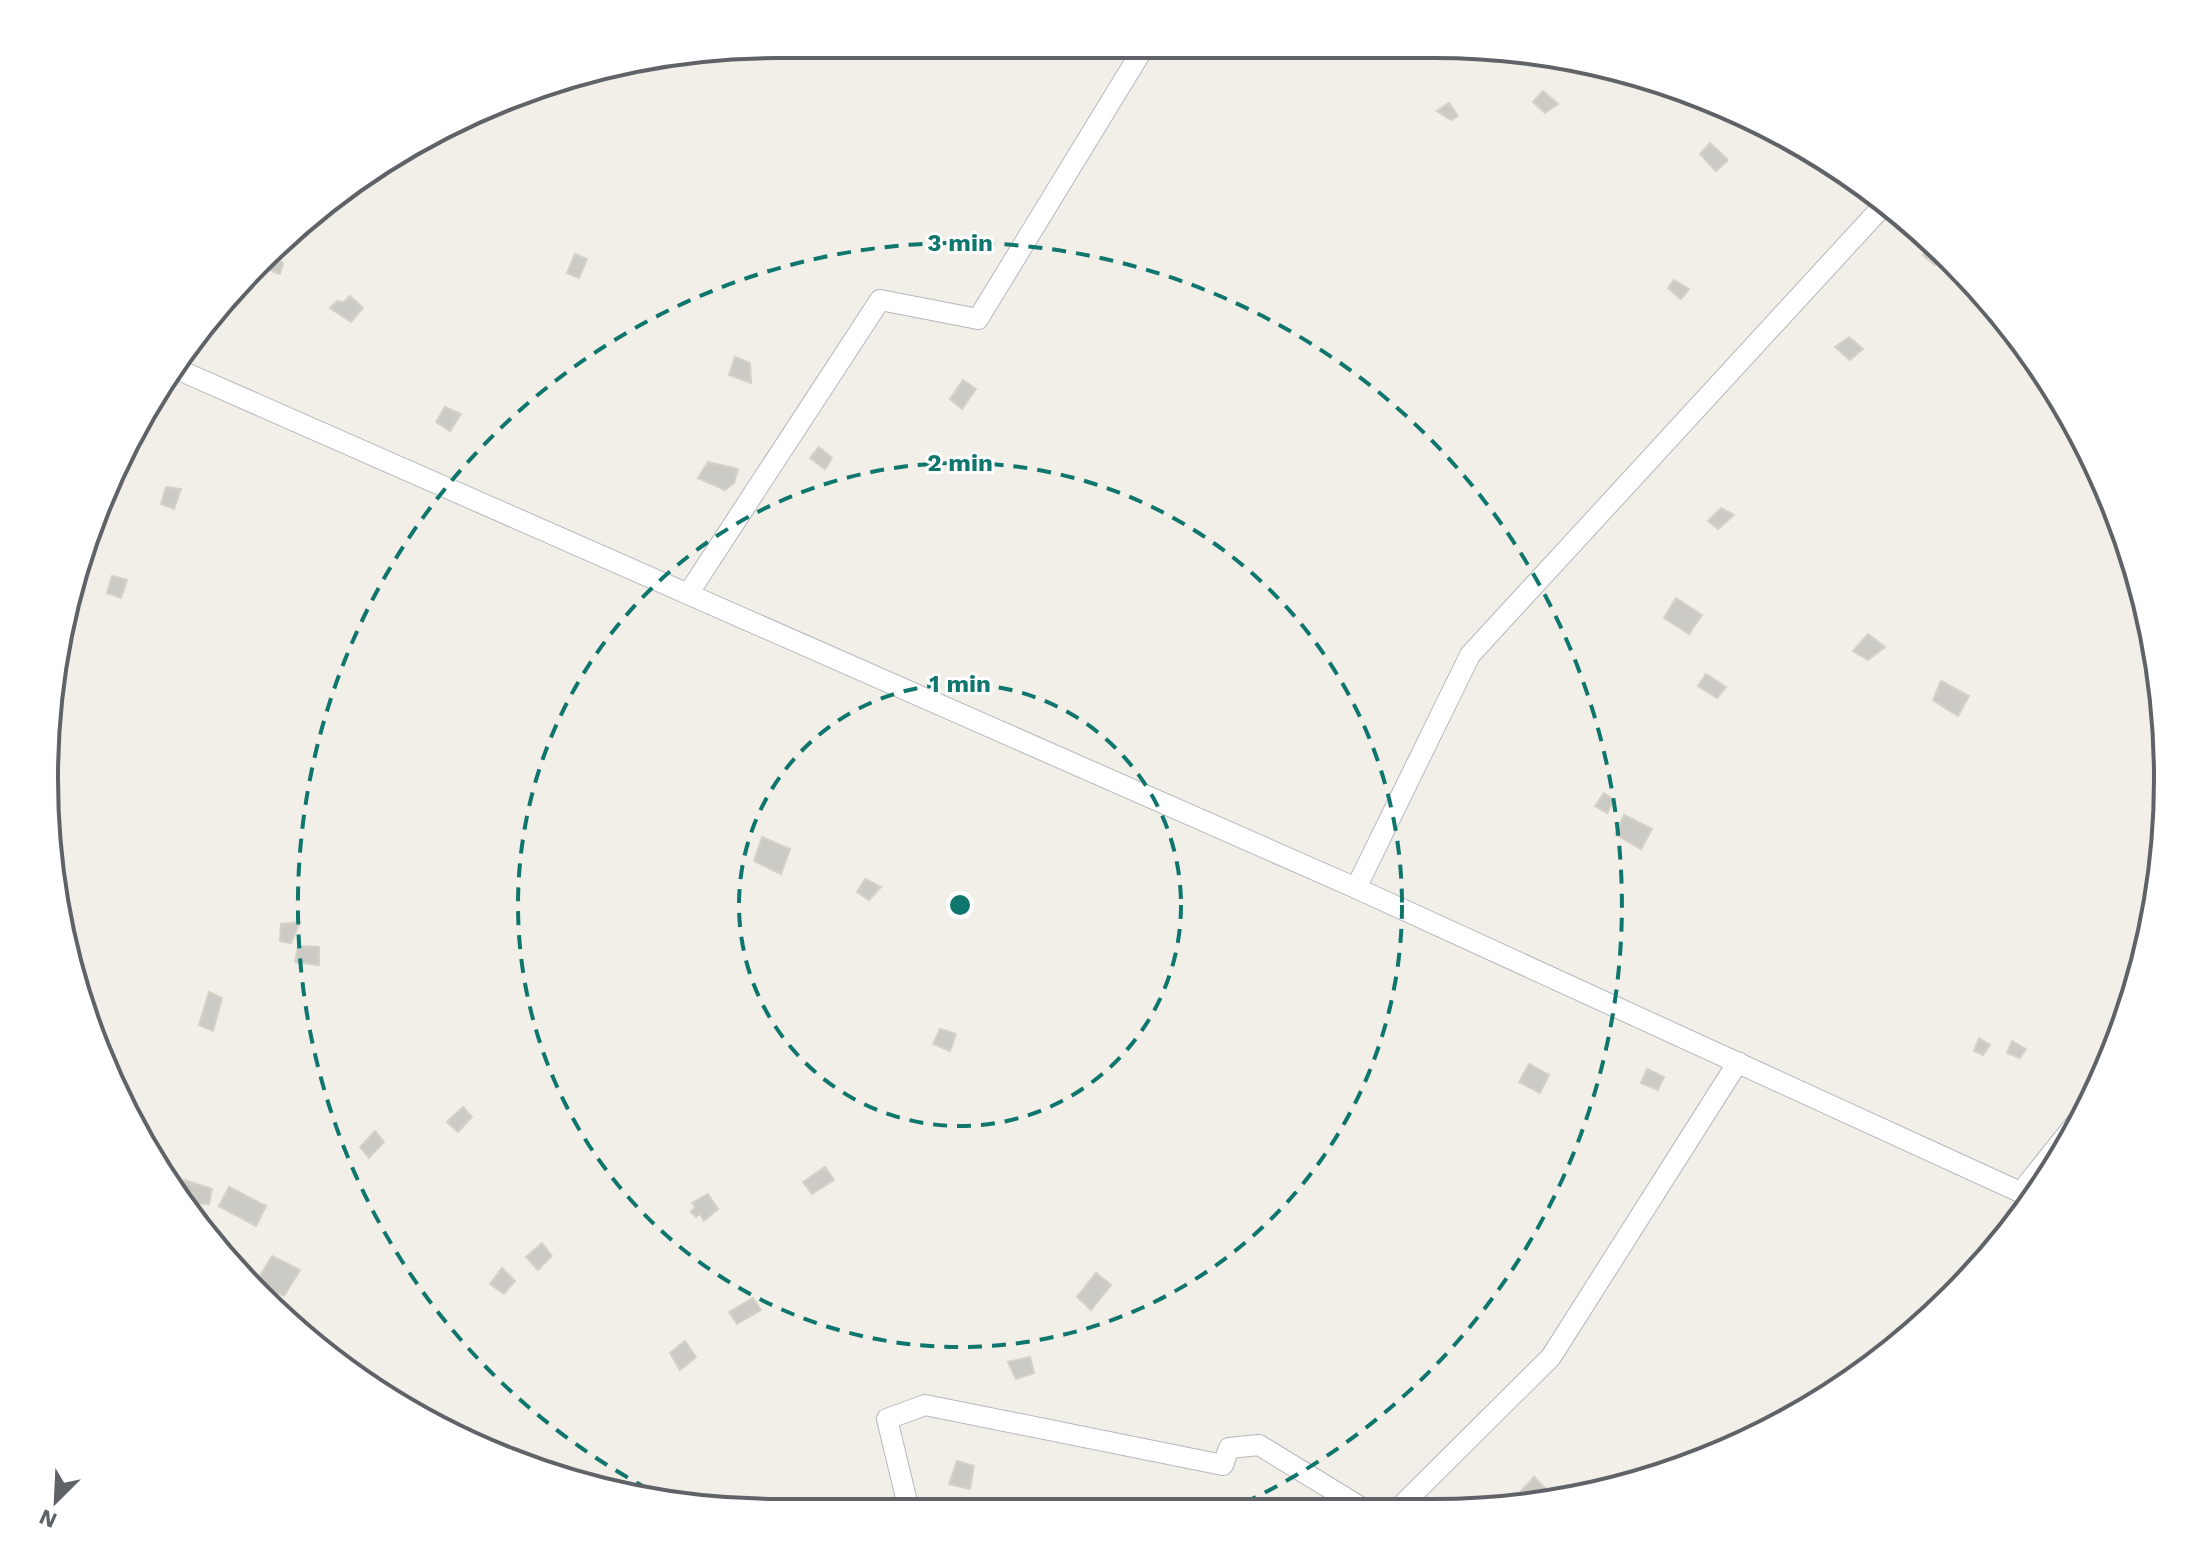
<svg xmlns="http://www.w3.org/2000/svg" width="2212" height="1557" font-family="'Work Sans',sans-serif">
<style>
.building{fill:#cccac5;stroke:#d6d1c6;stroke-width:2}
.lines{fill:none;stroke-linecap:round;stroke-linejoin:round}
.minor-casing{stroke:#b5b8bc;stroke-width:22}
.minor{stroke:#fff;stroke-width:20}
.ring{fill:none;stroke:#0f766e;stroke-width:4;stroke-dasharray:14 10}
.rim{fill:none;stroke:#5f6368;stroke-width:4}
.centre{fill:#0f766e;stroke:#fff;stroke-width:4}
.ring-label{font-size:24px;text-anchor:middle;font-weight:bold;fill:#0f766e;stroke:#fff;stroke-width:6;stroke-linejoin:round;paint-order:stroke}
</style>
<rect width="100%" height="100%" fill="#f1efe8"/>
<path class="building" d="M1543,91l15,13 -13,9 -12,-11z
M1449,103l9,13 -7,4 -14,-9z
M1710,143l18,17 -12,11 -16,-17z
M1929,247l12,10 -6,8 -12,-10z
M575,254l12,5 -8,19 -12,-5z
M271,255l12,8 -3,11 -22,-8z
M1674,280l15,9 -8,10 -13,-11z
M350,296l13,12 -12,14 -21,-14 7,-7 7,1z
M1849,337l14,12 -13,11 -15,-13z
M735,357l15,6 1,20 -22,-8z
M963,380l13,9 -14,20 -12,-10z
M445,407l16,7 -11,17 -14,-9z
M819,447l13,11 -7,11 -15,-11z
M708,462l30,7 -4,14 -9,7 -27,-12z
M166,487l15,2 -7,20 -13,-5z
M1721,508l13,7 -16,14 -10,-8z
M112,576l15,4 -6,18 -14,-5z
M1676,598l26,17 -13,19 -25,-16z
M1868,634l17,13 -17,13 -15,-9z
M1706,674l20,13 -9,11 -19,-12z
M1941,681l28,15 -11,20 -25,-16z
M1604,793l10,7 -7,13 -12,-7z
M1624,815l28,14 -11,20 -26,-15z
M762,837l28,12 -9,25 -27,-13z
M865,879l16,8 -12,13 -12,-8z
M300,922l-9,21 -11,-2 1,-17z
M298,946l21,1v18l-24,-3z
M209,992l13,6 -9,33 -14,-6z
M940,1029l16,5 -6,17 -17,-7z
M1979,1038l11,7 -7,10 -9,-4z
M2012,1041l14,8 -6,9 -13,-5z
M1529,1064l20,11 -9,18 -21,-11z
M1647,1069l17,8 -6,13 -17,-7z
M463,1107l9,10 -14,15 -11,-10z
M375,1131l9,11 -15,16 -9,-11z
M825,1167l9,13 -22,14 -9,-12z
M184,1180l28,9 -3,15 -16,-1 -3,6 -10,-16z
M229,1187l37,19 -10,20 -37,-20z
M708,1194l10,15 -14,12 -4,-7 -4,3 -5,-5 4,-5 -3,-4z
M542,1243l10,13 -14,14 -12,-13z
M272,1256l28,14 -16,26 -27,-15z
M502,1268l13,13 -11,13 -14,-10z
M1096,1273l15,12 -20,25 -14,-13z
M753,1298l8,12 -24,14 -8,-12z
M685,1341l11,16 -16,13 -10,-17z
M1030,1357l4,16 -18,6 -8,-17z
M957,1461l17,5 -4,23 -21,-5z
M1534,1477l12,12 -13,13 -12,-11z"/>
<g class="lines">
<g class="minor-casing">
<path id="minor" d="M179,370l1177,518 677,310
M688,594l192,-294 98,19 168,-275
M1356,888l114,-233 411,-447
M2021,1192l71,-89
M1400,1507l151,-150 187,-295
M909,1510l-22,-91 38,-14 298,60 6,-17 30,-3 103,63"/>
</g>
<use href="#minor" class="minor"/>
</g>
<g class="ring">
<circle cx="960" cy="905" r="221"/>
<circle cx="960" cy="905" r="442"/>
<path d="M670 1500A662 662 0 1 1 1235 1507"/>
</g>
<path d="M0 0H2212V1557H0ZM778 58H1434A720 720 0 0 1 2154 778V779A720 720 0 0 1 1434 1499H778A720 720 0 0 1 58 779V778A720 720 0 0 1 778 58Z" fill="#fff" fill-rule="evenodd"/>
<path class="rim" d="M778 58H1434A720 720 0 0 1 2154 778V779A720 720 0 0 1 1434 1499H778A720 720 0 0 1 58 779V778A720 720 0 0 1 778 58Z"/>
<circle cx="960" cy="905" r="12" class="centre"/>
<g class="ring-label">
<text x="960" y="251">3 min</text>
<text x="960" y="471">2 min</text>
<text x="960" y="692">1 min</text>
</g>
<g transform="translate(56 1501) rotate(204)" stroke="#ffffff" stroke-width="6" paint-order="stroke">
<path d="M0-6L14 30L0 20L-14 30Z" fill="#5f6368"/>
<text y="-12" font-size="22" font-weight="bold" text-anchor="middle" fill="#5f6368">N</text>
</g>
</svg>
